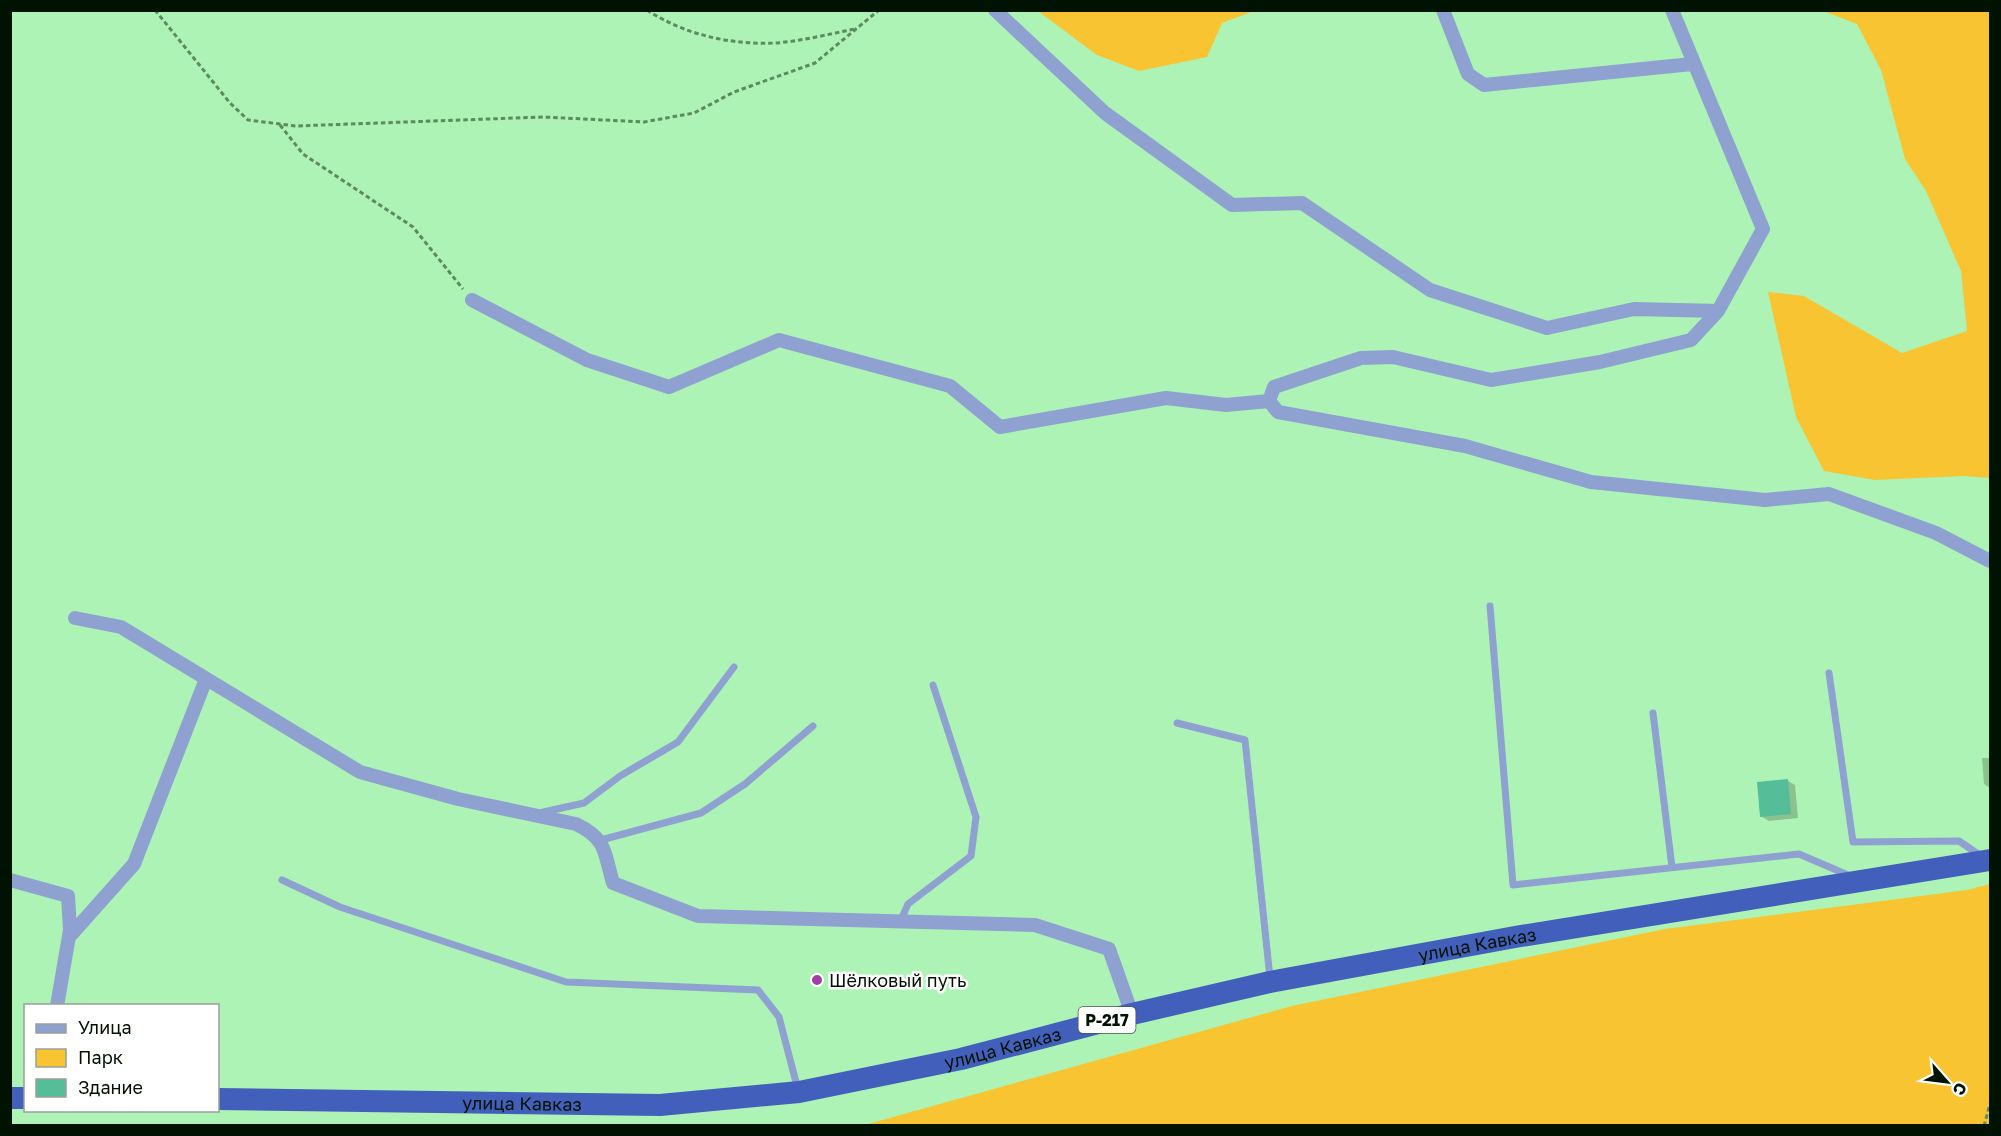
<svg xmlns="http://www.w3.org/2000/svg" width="2001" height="1136" font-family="'Golos Text',sans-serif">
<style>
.green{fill:#f8c432}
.shadow{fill:#0003}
.building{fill:#56bd99}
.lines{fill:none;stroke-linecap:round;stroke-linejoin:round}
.path{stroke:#5c8a61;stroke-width:3;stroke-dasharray:4.5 3;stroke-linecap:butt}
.service{stroke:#8ea1d1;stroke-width:7}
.minor{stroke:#8ea1d1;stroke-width:14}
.trunk{stroke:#425fbc;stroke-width:22}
.poi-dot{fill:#a33ea3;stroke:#fff;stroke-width:2}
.labels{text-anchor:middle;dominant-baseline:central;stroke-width:5;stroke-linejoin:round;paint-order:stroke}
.shield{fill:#fff;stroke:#4c594d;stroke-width:1.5}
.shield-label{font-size:16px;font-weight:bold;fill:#001201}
.street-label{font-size:18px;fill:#001201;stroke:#fff}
.poi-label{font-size:18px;fill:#001201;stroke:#fff;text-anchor:start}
</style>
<rect width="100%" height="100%" fill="#adf3b5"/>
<path class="green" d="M1038,11h216l-32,12 -15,34 -68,14 -42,-16z
M1823,11h167v467l-26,-2 -89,4 -51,-9 -28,-54 -28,-125 36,4 98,57 65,-22 -6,-60 -35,-80 -21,-32 -24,-89 -24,-46z
M1990,884v241h-1158l36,-1 424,-118 373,-77 302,-39z"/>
<path class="shadow" d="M1982,758h8v30l-6,-4z
M1788,781l7,4 3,33 -29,3 -7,-4z"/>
<path class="building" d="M1788,779l3,35 -31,3 -3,-35z"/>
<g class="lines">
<path class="path" d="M155,10l75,93 18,17 48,6 247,-9 101,5 50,-9 40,-21 81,-29 64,-53
M647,10c38,25 84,35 129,33 26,-2 53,-9 79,-14
M280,125l23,29 110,73 50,62
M1984,1126l6,-22"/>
<path class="service" d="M1490,606l23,279 286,-31 49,21
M1829,673l24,169 106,-1 22,15
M1653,713l19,154
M1177,723l68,17 25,238
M539,813l45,-10 36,-27 58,-34 56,-75
M601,840l100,-27 44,-29 68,-58
M282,880l58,27 226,75 192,8 21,27 19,73
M900,922l8,-18 63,-48 5,-39 -43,-132"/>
<path class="minor" d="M995,10l110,103 127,92 70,-2 128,87 117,38 87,-19 84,2 -27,29 -91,22 -109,18 -98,-23 -32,1 -87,29 -5,14 9,11 187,34 126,36 174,18 64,-6 107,39 54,28
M1443,10l25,64 16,11 208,-21
M1672,10l91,219 -45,82
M472,300l115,60 82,27 110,-47 171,46 50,41 166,-29 60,7 43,-4
M75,618l46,9 239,145 98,27 118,25c31,15 28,28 37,59l85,33 337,9 74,24 23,65
M10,880l58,16 2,34 -13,76
M69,937l65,-73 72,-185"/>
<g class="trunk">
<path d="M10,1098h16"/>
<path id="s1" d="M218,1099l442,6 139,-13 162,-33 171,-45 138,-32 245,-45 475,-77"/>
</g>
</g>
<circle class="poi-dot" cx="817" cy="980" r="6"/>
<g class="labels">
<rect class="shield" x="1078.5" y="1007" width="57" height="26" rx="4.5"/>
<g class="shield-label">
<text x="1107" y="1020">Р-217</text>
</g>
<g class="street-label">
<text stroke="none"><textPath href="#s1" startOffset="1276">улица Кавказ</textPath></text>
<text stroke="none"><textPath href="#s1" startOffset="790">улица Кавказ</textPath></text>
<text stroke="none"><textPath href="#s1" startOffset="304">улица Кавказ</textPath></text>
</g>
<g class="poi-label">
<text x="829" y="980">Шёлковый путь</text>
</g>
</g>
<rect width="2001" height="1136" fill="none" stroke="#001201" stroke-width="24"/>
<rect x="24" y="1004" width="195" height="108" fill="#ffffff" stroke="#99a099" stroke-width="1.5"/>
<rect x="36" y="1024" width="30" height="9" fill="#8ea1d1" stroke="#99a099" stroke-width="1.5"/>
<text x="78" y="1034" font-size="18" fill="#001201">Улица</text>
<rect x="36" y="1049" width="30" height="18" fill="#f8c432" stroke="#99a099" stroke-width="1.5"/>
<text x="78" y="1064" font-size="18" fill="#001201">Парк</text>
<rect x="36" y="1079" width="30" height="18" fill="#56bd99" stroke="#99a099" stroke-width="1.5"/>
<text x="78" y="1094" font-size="18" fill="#001201">Здание</text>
<g transform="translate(1947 1082) rotate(118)" stroke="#ffffff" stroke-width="4.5" paint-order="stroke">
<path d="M0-4.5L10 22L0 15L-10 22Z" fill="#001201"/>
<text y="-9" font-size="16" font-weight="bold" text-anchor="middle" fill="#001201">С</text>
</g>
</svg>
